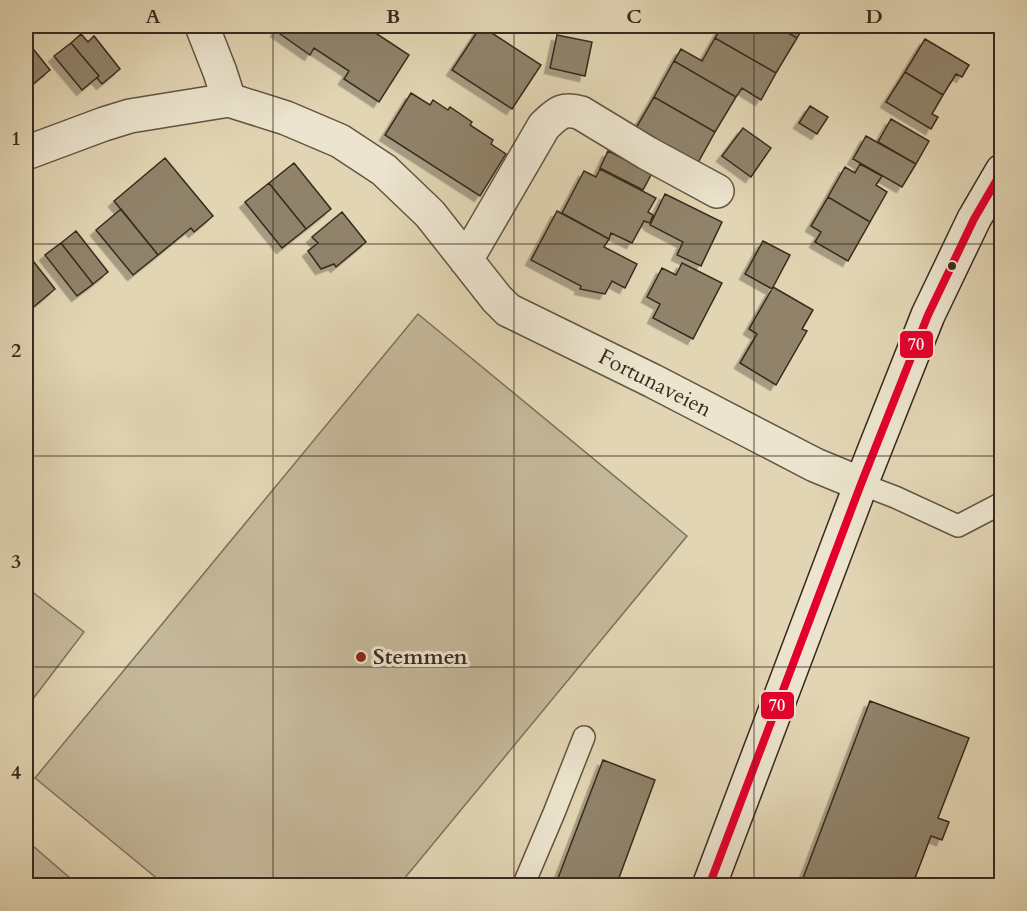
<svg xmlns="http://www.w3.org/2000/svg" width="1027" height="911" font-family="Cardo,serif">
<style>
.green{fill:#c5b89a;stroke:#7e715c;stroke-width:1.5}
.building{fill:#90836b;stroke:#382a1d;stroke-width:1.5;filter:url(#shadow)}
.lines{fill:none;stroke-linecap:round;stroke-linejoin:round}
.service-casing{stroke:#625542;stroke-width:24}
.minor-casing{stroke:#625542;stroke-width:36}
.secondary-casing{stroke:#382a1d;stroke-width:36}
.service{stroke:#ece4ce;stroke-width:21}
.minor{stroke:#ece4ce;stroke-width:33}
.secondary{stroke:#ece4ce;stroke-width:33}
.bus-1-casing{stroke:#ece4ce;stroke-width:12}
.bus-1{stroke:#e4002b;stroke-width:8}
.grid{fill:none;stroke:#382a1d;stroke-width:1.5;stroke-opacity:0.55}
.bus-dot{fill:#382a1d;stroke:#ece4ce;stroke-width:2}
.poi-dot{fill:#8f2418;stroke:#ece4ce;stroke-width:2}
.labels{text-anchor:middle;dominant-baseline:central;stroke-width:6;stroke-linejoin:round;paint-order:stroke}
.street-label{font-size:22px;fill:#382a1d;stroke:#ece4ce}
.poi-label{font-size:22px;font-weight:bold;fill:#382a1d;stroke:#ece4ce;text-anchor:start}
.line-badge{stroke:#ece4ce;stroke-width:2}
.badge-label{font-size:16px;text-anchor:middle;font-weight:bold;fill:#fff}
.neatline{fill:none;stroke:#382a1d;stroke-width:2}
.grid-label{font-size:20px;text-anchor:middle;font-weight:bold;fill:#382a1d}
</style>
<defs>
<filter id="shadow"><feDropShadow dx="-5.5" dy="5.5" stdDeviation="0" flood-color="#0004"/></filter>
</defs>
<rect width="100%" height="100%" fill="#e2d5b3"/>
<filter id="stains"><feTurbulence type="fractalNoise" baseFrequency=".00333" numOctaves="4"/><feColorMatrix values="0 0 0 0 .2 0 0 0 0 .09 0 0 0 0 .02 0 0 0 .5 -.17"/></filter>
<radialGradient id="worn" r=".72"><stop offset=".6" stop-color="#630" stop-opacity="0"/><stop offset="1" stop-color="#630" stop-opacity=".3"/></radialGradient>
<path class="green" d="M418,314l269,222 -288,349h-234l-130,-107z
M26,587l58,45 -58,76z
M26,840l52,45h-52z"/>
<path class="building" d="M280,26h85l44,29 -30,47 -35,-23 5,-8 -35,-23 -4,7 -34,-24z
M481,26l60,39 -29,44 -60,-39z
M722,26h54l21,12 -21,35 -61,-35z
M776,26h28l-7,12z
M81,34l7,8 6,-6 26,33 -18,15 -5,-6 2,-2 -28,-33z
M557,35l35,7 -7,34 -35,-8z
M715,38l61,35 -15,27 -19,-12 -6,9 -62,-36 7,-12 21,12z
M925,39l44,26 -7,12 -6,-3 -13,21 -38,-23z
M26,40l24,30 -24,20z
M71,43l28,33 -17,14 -28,-34z
M674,61l62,36 -21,35 -61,-35z
M905,72l38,23 -11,19 6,3 -7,12 -45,-27z
M411,93l19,12 3,-5 15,10 2,-3 22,15 -2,3 23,15 -2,4 15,10 -26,42 -95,-61z
M654,97l61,35 -20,36 -62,-35z
M810,106l18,11 -11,17 -18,-11z
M891,119l38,22 -13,23 -38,-22z
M743,128l28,20 -20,29 -29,-21z
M866,136l50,28 -14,23 -49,-28z
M608,151l44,22 -9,17 -43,-22z
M165,158l48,58 -19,16 -3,-4 -33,27 -44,-54z
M294,163l37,46 -25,20 -37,-46z
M860,164l22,12 -6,9 11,7 -17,30 -42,-25 17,-30 10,6z
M600,169l56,29 -8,14 5,3 -3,8 -6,-2 -12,22 -21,-10 -2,6 -47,-26 22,-42 12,6z
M269,183l37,46 -24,19 -37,-46z
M665,194l57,28 -21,44 -24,-11 6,-13 -33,-17z
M828,197l42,25 -22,39 -33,-19 6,-10 -10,-6z
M121,209l37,46 -25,20 -37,-45z
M557,211l52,28 -5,8 33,17 -12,24 -13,-7 -7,13 -25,-5 1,-3 -50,-26z
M342,212l24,30 -30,25 -2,-3 -13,5 -13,-18 10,-8 -6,-6z
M76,231l32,41 -15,12 -32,-41z
M763,241l27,14 -18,34 -27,-15z
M61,243l32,41 -16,12 -32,-41z
M26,252l29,37 -25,21 -4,-5z
M682,263l40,20 -29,56 -40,-21 7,-14 -13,-7 15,-29 14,7z
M773,287l40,23 -11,19 5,2 -31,54 -36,-22 17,-29 -8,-5z
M870,701l99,37 -31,80 11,4 -7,18 -11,-4 -19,50h-112z
M603,760l52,20 -39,106h-61z"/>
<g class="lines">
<g class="service-casing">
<path id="service" d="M861,484l34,13 63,29 44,-23
M523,886l31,-73 30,-76"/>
</g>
<g class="minor-casing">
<path id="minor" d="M202,26l18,46 9,28 57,18 54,23 44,29 46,44 67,85 11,11 145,71 162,84 46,19
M26,153l78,-29 26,-8 99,-16
M466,260l78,-134c13,-12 18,-19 37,-13l66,40 70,38"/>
</g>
<g class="secondary-casing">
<path id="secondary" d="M709,886l152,-402 67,-169 46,-96 28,-48"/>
</g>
<use href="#service" class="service"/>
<use href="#minor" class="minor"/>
<use href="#secondary" class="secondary"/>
<g class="bus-1-casing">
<path id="bus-1" d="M709,886l152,-402 67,-169 46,-96 28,-48"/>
</g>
<use href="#bus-1" class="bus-1"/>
</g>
<path class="grid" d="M273,26v860M514,26v860M754,26v860M26,244h976M26,456h976M26,667h976"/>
<circle class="bus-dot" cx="952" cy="266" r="5"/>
<circle class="poi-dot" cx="361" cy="657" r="6"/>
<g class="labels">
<g class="street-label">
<text transform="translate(655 383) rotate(27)">Fortunaveien</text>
</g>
<g class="poi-label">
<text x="373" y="657">Stemmen</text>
</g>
</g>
<g class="line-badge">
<rect x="899" y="330" width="35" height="29" rx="6" fill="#e4002b"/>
<rect x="760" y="691" width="35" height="29" rx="6" fill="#e4002b"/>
</g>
<g class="badge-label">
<text x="916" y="350">70</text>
<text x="777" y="711">70</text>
</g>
<rect width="1027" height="911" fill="none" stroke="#e2d5b3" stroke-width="66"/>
<rect x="33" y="33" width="961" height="845" class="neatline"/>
<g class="grid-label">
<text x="153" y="23">A</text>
<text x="393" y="23">B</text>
<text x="634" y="23">C</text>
<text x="874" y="23">D</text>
<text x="16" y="145">1</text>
<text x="16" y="357">2</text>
<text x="16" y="568">3</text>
<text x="16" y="779">4</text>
</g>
<rect width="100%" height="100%" filter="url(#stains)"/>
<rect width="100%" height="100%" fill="url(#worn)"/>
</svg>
